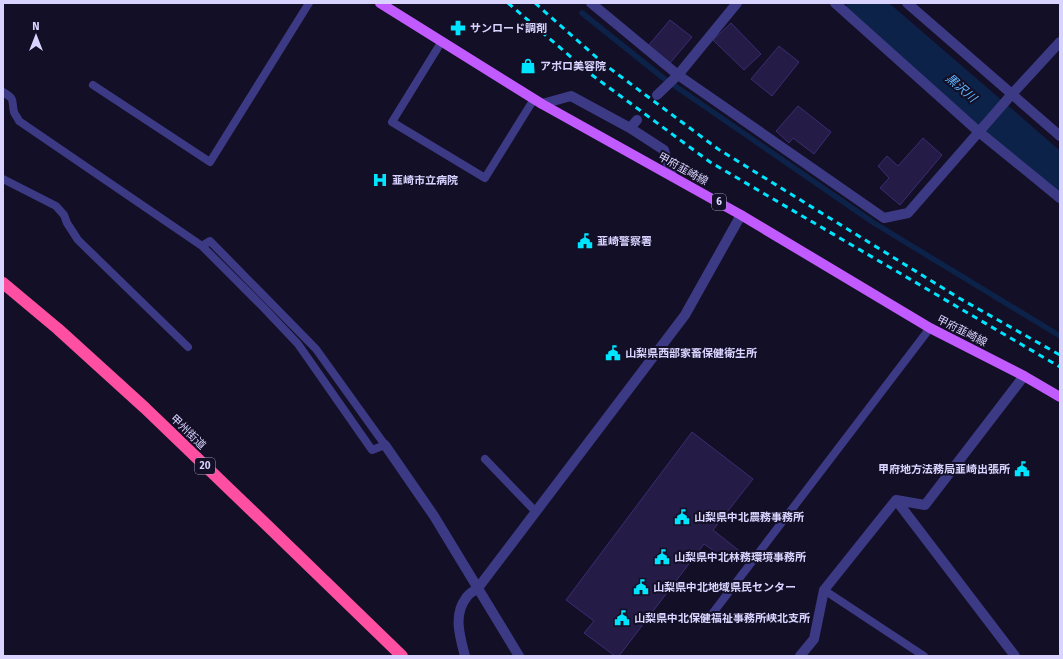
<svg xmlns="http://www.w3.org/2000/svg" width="1063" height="659" font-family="'Fira Sans','Noto Sans JP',sans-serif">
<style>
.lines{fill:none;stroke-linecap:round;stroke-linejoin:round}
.stream{stroke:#0c2248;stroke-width:5.5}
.river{stroke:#0c2248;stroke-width:34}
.building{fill:#241b47;stroke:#3b2d73}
.lane{stroke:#3d3a85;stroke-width:8}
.street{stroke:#3d3a85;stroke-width:10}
.primary{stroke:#c25bff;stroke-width:10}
.highway{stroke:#ff4fa3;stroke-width:12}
.rail{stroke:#00e5ff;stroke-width:3;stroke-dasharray:6 5;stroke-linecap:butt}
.labels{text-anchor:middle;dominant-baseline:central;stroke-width:4;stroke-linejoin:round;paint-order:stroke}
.shield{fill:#130f26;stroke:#9e99be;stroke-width:1}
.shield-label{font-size:10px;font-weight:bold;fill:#d9d4ff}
.poi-label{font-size:11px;font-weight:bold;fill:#d9d4ff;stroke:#130f26;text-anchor:start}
.street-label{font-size:11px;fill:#d9d4ff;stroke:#130f26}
.water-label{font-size:12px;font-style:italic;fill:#62b6ff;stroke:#130f26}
</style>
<rect width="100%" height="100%" fill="#130f26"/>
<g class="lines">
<path class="stream" d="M582,13l80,64 212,146 186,113"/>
<path class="river" d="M863,3l197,170"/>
</g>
<path class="building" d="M670,20l22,17 -22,26 -22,-17z
M731,23l30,31 -17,16 -31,-30z
M779,46l20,16 -27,34 -21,-17z
M798,106l33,26 -17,22 -21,-16 -4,5 -13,-12z
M923,138l19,17 -42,50 -20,-17 9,-10 -11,-12 9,-10 11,10z
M692,432l61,47 -40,51 29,23 -9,11 -29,-20 -85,112h-4l-31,-23 10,-12 -28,-21z"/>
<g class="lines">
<path class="lane" d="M442,41l-50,81 93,56 49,-79
M93,85l117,77 99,-159
M3,92c13,8 8,7 11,20 1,3 4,6 5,9l183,125 61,61 35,37 74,106 13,-5 -69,-96 -106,-108 -8,5
M3,179l53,27 8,9 3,8 11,17 110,107
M485,459l51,53
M824,590l100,66
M712,614l218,-286"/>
<path class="street" d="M591,3l87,72 206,143 24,-5 104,-119 48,-52
M835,3l144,129 81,66
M907,3l153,133
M657,95l21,-20 59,-72
M542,104l29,-8 59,32 34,22 8,26
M630,128l7,-8
M385,445l49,71 85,140
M896,500l119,156
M465,656c-5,-19 -12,-41 1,-58 2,-4 8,-7 12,-10l207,-273 56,-100
M800,656l14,-17 10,-49 72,-90 29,5 99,-129"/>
<path class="primary" d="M380,3l162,101 199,111 189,113 94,48 36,21"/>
<path class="highway" d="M3,283l55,46 87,79 129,124 128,124"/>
<path class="rail" d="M508,3l84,72 118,87 350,205
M535,3l69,61 114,85 241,149 101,57"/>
</g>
<defs>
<g id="pharmacy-bare" transform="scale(1.2)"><path d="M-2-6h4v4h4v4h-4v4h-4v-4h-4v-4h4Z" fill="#00e5ff" stroke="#130f26" stroke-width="2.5" paint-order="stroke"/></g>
<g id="shop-bare" transform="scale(1.2)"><path d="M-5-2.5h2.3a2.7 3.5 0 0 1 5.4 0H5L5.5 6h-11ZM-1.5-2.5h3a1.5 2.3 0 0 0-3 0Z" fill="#00e5ff" stroke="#130f26" stroke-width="2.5" paint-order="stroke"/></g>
<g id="hospital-bare" transform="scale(1.2)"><path d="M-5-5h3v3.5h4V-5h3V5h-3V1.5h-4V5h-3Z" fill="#00e5ff" stroke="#130f26" stroke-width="2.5" paint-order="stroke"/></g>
<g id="civic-bare" transform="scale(1.2)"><path d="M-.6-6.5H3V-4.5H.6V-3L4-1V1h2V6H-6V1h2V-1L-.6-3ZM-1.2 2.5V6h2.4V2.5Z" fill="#00e5ff" stroke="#130f26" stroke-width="2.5" paint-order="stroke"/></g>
</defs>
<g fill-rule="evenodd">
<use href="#pharmacy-bare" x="458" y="28"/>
<use href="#shop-bare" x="528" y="66"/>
<use href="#hospital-bare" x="380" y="180"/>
<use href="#civic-bare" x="585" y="241"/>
<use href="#civic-bare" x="613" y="353"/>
<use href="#civic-bare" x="1022" y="469"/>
<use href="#civic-bare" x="682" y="517"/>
<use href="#civic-bare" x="662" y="557"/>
<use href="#civic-bare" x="641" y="587"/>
<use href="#civic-bare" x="622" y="618"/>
</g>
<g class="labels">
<g class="shield">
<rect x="712" y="194" width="14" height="16" rx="3"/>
<rect x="195" y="458" width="20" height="16" rx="3"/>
</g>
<g class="shield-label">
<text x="719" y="202">6</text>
<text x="205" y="466">20</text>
</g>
<g class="poi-label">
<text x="470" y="28">サンロード調剤</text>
<text x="540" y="66">アポロ美容院</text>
<text x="392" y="180">韮崎市立病院</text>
<text x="597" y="241">韮崎警察署</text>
<text x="625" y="353">山梨県西部家畜保健衛生所</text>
<text x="1010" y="469" text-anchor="end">甲府地方法務局韮崎出張所</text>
<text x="694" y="517">山梨県中北農務事務所</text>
<text x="674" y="557">山梨県中北林務環境事務所</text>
<text x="653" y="587">山梨県中北地域県民センター</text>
<text x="634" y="618">山梨県中北保健福祉事務所峡北支所</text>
</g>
<g class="street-label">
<text transform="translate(683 169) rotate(29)">甲府韮崎線</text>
<text transform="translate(962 331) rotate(27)">甲府韮崎線</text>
<text transform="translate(188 432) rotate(44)">甲州街道</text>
</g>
<g class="water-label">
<text transform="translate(961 88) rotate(41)">黒沢川</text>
</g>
</g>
<rect width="1063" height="659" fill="none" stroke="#d9d4ff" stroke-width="8"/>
<g transform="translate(36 36)" stroke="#130f26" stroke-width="3" paint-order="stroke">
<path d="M0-3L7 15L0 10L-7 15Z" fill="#d9d4ff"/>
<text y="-6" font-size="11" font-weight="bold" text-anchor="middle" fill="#d9d4ff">N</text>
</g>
</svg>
